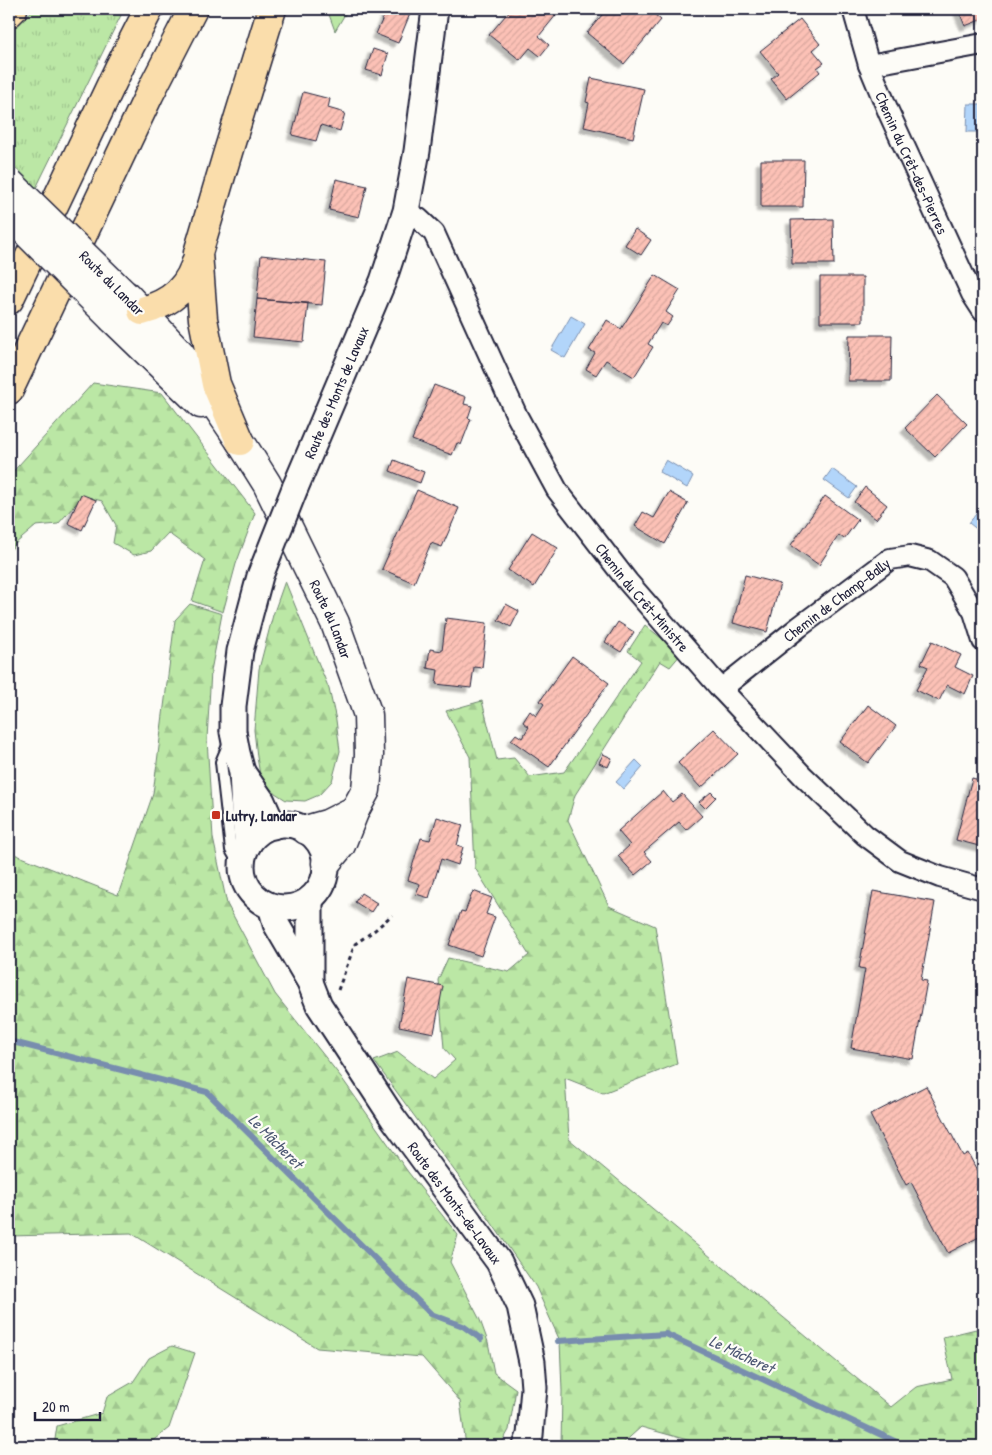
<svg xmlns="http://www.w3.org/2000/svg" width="992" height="1455" font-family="'Patrick Hand',sans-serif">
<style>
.grass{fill:url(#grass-tufts);stroke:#6e8470}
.forest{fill:url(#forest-firs);stroke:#6e8470}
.water{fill:#b2d5fa;stroke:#788dae}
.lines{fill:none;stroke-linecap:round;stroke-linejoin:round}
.stream{stroke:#788dae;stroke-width:6}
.building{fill:url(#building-hatch);stroke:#22223b;filter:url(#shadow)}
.service-casing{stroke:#22223b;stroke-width:14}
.minor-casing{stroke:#22223b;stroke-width:24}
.tertiary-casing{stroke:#22223b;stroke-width:29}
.secondary-casing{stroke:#22223b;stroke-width:31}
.motorway-casing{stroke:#22223b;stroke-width:31}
.path{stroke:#22223b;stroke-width:3;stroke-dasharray:4 4;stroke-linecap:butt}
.service{stroke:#fdfcf7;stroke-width:10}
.minor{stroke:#fdfcf7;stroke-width:20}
.tertiary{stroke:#fdfcf7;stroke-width:25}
.secondary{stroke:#fdfcf7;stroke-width:28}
.motorway{stroke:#faddab;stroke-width:28}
.tertiary-bridge-casing{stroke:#22223b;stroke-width:29;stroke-linecap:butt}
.secondary-bridge-casing{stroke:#22223b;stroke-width:31;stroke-linecap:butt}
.tertiary-bridge{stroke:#fdfcf7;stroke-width:25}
.secondary-bridge{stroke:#fdfcf7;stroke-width:28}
.poi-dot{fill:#c8321e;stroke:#fdfcf7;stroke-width:2}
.labels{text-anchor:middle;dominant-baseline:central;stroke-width:4.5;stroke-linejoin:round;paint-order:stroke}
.street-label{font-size:15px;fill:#22223b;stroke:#fdfcf7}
.poi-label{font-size:15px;font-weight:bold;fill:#22223b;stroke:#fdfcf7;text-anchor:start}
.water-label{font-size:16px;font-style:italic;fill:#4d5874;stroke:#fdfcf7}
</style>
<defs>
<pattern id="grass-tufts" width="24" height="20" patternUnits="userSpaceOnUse" patternTransform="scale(1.25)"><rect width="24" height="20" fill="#bbe7a5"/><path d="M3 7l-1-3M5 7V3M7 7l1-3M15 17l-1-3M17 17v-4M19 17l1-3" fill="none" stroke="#a0c68f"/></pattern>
<pattern id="forest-firs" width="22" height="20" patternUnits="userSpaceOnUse" patternTransform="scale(1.25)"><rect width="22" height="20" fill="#bbe7a5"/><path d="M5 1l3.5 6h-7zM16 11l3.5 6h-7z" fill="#a0c68f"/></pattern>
<pattern id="building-hatch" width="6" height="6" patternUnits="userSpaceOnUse" patternTransform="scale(1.25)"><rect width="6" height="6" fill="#fcc1b6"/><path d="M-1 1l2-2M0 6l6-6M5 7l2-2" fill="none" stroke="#d8a69d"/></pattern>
<filter id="shadow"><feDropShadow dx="-4.5" dy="4.5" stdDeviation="1" flood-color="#0004"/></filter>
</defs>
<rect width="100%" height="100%" fill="#fdfcf7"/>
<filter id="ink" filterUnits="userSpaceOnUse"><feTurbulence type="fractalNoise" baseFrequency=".02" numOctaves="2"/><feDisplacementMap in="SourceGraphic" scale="10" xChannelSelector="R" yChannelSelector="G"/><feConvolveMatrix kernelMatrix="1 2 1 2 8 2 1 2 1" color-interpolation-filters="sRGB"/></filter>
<g filter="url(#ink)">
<path class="grass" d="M34,9h90l-88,179 -27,-25v-131z
M327,9h21l-13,22z"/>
<path class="forest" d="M93,383l69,10 93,120 -19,51 -13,48 -31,-11 13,-41 -37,-27 -17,18 -17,4 -21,-12 3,-18 -14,-24 -19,-5 -25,28 -22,2 -21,18 -6,8v-76z
M285,581l44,108 7,31 4,31 -8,30 -13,14 -14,6 -19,-1 -14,-9 -12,-16 -3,-18 -3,-27 5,-61 14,-54z
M190,604l32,10 -11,57 -4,68 6,99 14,66 48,90 66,83 67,95 50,63 -8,27 30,58 8,22 6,31 22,16 -7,41 -9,16h-34l-6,-45 -38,-44 -105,-9 -186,-115 -122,3v-384l109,43 35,-101 22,-174z
M645,625l36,29 -11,13 -10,-6 -85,134 -7,25 41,86 46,20 22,138 -74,29 -38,-15 4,61 322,268 25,-20 36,-8 -9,-42 33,-8 7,6v111h-274l-68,-19 -21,19h-59l1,-55 -2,-50 -24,-54 -63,-91 -99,-135 24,-9 35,27 22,-19 -11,-12 -6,-68 10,-22 61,14 20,-17 -54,-87 -5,-111 -24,-46 36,-10 15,59 17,-2 16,19 34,-5 36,-51 41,-60 -13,-10z
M172,1346l23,7 -26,75 -23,18h-92l3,-20 45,-13 5,-16 26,-15 16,-24z"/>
<path class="water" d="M968,104h13l-1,28h-13z
M571,316l14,8 -20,34 -14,-8z
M666,460l27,16 -6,12 -28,-16z
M832,469l25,18 -8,11 -25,-18z
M983,505v21l-4,5 -10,-8z
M636,760l7,7 -19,22 -8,-7z"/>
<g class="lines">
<path class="stream" d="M9,1041l198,51 224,222 32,12 18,13
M558,1341l108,-7 239,112"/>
</g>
<path class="building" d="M387,9h25l-14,34 -22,-9z
M511,9h50l-22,27 10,9 -9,11 -10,-8 -10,12 -31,-25z
M607,9h41l13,11 -37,44 -37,-31z
M958,9h25v10l-18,7z
M800,19l20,25 -7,6 11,13 -7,5 3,4 -33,27 -16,-20 7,-6 -18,-22z
M373,49l15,5 -6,21 -16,-5z
M591,78l53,11 -11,49 -49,-11 5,-24 -3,-1z
M303,92l27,7 -2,9 17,5 -5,18 -19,-6 -5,16 -24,-6z
M761,160h43l-1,47h-42z
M336,179l31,7 -8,31 -30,-7z
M833,219l1,45h-42l-1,-44z
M635,229l16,11 -10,15 -16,-10z
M261,255l65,7 -4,43 -65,-6z
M655,275l25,15 -14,22 7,5 -6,9 -6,-3 -13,21 5,3 -19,30 -28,-17 -10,15 -10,-6 9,-16 -6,-3 18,-30 14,9z
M820,277h43v45h-43z
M257,299l51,4 -4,39 -51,-5z
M849,335h43l-1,46h-43z
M434,385l32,12 -2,7 8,2 -4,12 3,1 -10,26 -4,-2 -5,12 -40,-15z
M937,395l30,29 -32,33 -30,-29z
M394,460l30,12 -4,11 -30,-12z
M865,487l22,18 -11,14 -22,-17z
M417,490l42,18 -17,39 -11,-4 -17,40 -32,-14z
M669,492l19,11 -23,41 -30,-18 8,-14 11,6z
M81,494l15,6 -14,30 -14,-7z
M825,496l33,24 -14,19 -5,-4 -20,30 -28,-20z
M532,532l26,16 -24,39 -26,-17z
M745,575l35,9 -13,48 -34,-9z
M506,604l13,7 -8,16 -13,-7z
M446,618l41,5 -5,45 -8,-1 -3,21 -35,-4 2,-14 -11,-2 3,-19 12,2z
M618,622l16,10 -13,20 -16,-10z
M932,641l29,14 -6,12 18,9 -8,18 -18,-9 -8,16 -23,-11 12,-23 -7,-3z
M572,656l37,27 -60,84 -38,-27 5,-6 6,4 7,-11 -6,-5 7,-11 6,5 8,-12 -4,-3z
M868,705l28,21 -28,37 -28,-21z
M714,729l24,25 -37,34 -23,-25z
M603,754l9,4 -4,9 -9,-4z
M972,778l11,3v66l-27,-7z
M663,791l9,11 10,-8 20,22 -16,14 -7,-8 -35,30 8,9 -17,14 -17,-19 12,-11 -12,-14z
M711,792l5,5 -11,11 -6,-6z
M437,817l26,8 -6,20 6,2 -5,18 -17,-6 -12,39 -13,-4 4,-10 -12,-4 13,-42 9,2z
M473,891l19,7 -6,16 9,3 -14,39 -32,-11 12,-34 4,1z
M873,891l62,11 -14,78 6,1 -14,78 -62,-11 14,-79 -6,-1z
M361,893l16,10 -6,9 -16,-10z
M408,979l35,7 -9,47 -35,-7z
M926,1086l37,70 5,-3 15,29v53l-35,18 -37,-71 -5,3 -36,-70z"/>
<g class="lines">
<g class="service-casing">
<path id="service" d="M229,743l-8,19 10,88 11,19"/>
</g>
<g class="minor-casing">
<g id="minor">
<path id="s1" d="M853,9l16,56 20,48 83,181 11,17"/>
<path d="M869,65l114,-21"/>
<path id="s2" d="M406,211l13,8 15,14 83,183 40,74 71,92 93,107 82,87 62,59 35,26 40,16 43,12"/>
<path id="s3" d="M721,689l78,-62 91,-68 20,-3 20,5 23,16 21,35 9,29"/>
</g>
</g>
<g class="tertiary-casing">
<g id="tertiary">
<path id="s4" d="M295,488l88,-207 23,-70 11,-60 18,-142"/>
<path d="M233,732l4,21 5,19 2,41 4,32"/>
<path d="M242,772l20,29 11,25"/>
<circle cx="284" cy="866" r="42"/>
<path d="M310,900v80"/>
<path id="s5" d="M271,906l5,18 34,58 9,23 74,113 106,144 21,44 12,56 2,26 -4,47 -4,11"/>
</g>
</g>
<g class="secondary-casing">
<g id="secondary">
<path id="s6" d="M127,296l53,57 60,88 27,43 68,139 33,92 1,40 -3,35 -11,20 -14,35 -15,18"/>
<path d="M113,319l88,85"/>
<path d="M306,830l21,-6 28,-14"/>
</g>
</g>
<g class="motorway-casing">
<path id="motorway" d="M9,13l4,-4
M9,300l111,-234 29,-57
M142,311c30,-8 48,-24 56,-55
M9,390l140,-295 44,-86
M240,441l-24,-57 -13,-65 -5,-66 30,-101 44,-143"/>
</g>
<path class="path" d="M338,990l17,-46 20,-14 17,-15"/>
<use href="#service" class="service"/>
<use href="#minor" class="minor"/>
<use href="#tertiary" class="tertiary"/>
<use href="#secondary" class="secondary"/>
<use href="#motorway" class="motorway"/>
<g class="tertiary-bridge-casing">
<path id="tertiary-bridge" d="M233,732v-26l7,-55 20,-75 35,-88"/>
</g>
<g class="secondary-bridge-casing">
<path id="secondary-bridge" d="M9,182l116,113
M9,215l104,104"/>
</g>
<use href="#tertiary-bridge" class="tertiary-bridge"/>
<use href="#secondary-bridge" class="secondary-bridge"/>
</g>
</g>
<rect class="poi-dot" x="211" y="810" width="10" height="10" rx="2.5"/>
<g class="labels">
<g class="street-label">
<text stroke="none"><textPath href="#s1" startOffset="165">Chemin du Crêt-des-Pierres</textPath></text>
<text transform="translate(112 283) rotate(45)">Route du Landar</text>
<text stroke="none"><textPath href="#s4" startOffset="104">Route des Monts de Lavaux</textPath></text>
<text stroke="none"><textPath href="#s2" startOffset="458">Chemin du Crêt-Ministre</textPath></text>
<text stroke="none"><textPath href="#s3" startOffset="146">Chemin de Champ-Bally</textPath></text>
<text stroke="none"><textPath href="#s6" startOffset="385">Route du Landar</textPath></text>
<text stroke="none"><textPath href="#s5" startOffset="351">Route des Monts-de-Lavaux</textPath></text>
</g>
<g class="poi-label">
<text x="226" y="815">Lutry, Landar</text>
</g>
<g class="water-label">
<text transform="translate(276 1141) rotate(45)">Le Mâcheret</text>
<text transform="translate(742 1354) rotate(25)">Le Mâcheret</text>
</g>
</g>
<rect width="992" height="1455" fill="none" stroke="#fdfcf7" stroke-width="30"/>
<rect x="15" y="15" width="962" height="1425" fill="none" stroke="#22223b" stroke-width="2" filter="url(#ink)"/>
<path d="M35 1412v8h65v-8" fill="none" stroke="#22223b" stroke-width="2.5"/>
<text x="42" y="1412" font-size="15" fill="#22223b" stroke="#fdfcf7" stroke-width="4" paint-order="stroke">20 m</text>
</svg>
